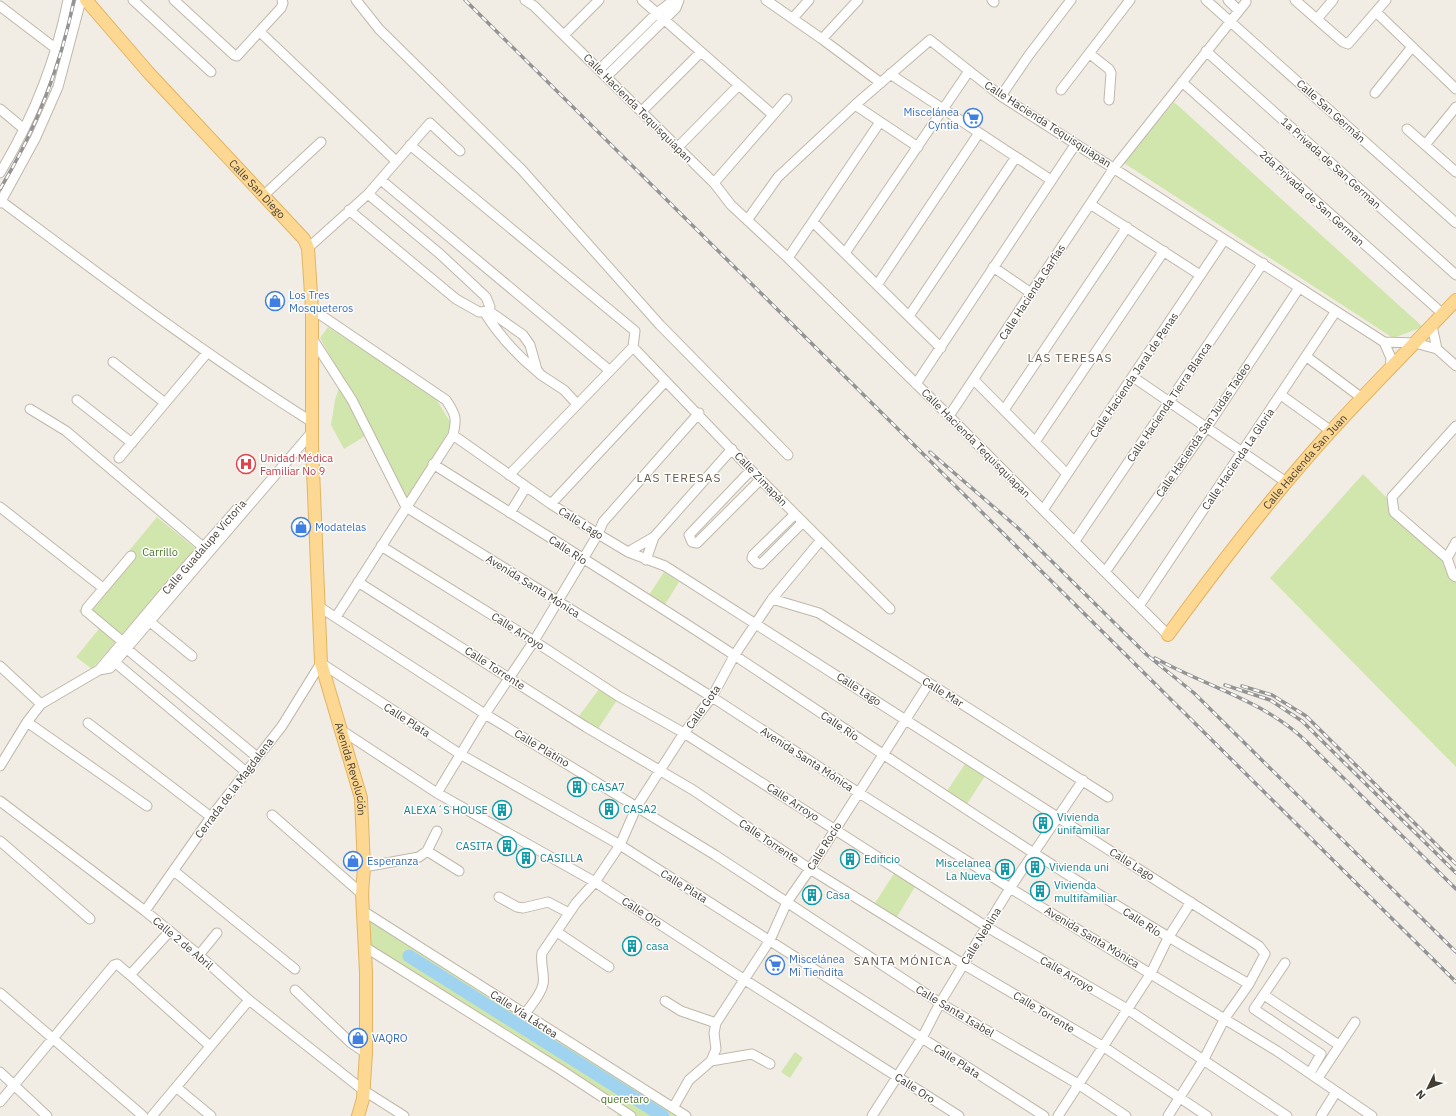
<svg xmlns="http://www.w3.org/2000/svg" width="1456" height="1116" font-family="'IBM Plex Sans',sans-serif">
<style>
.green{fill:#d0e6ad}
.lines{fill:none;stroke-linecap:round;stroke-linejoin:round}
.river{stroke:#a0d3ef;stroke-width:13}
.minor-casing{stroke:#c0b7aa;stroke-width:11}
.major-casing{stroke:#e2b463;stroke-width:14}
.minor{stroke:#fff;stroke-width:9}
.major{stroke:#fdd892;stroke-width:12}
.rail-casing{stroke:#949494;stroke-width:3.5}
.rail{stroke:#fff;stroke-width:2;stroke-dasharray:6;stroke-linecap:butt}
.labels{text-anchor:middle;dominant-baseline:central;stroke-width:3;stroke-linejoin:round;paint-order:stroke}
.street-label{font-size:11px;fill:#443d34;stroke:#fff}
.shop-label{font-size:11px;fill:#366cbe;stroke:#fff;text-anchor:start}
.health-label{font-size:11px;fill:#be3a42;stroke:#fff;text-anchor:start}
.park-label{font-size:11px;fill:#4a7529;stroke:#fff}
.culture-label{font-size:11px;fill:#0d838f;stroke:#fff;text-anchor:start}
.neighbourhood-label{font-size:12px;letter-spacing:1px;fill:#675a4c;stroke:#fff}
</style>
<rect width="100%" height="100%" fill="#f2ede4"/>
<path class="green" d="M1174,102l249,225 -30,11 -269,-175z
M328,327l105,67 19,31 -41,72 -5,1 -33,-67 -29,18 -13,-24 4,-25 4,-12 6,10 7,-4 -32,-56z
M1363,474l93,93v200l-186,-189z
M157,517l39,32 -104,120 -16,-12 23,-28 -20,-18z
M664,572l15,10 -18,29 -16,-10z
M599,689l18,11 -19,29 -19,-13z
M967,761l20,12 -22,34 -20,-13z
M895,872l21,13 -19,32 -22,-14z
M363,911l317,205h-63l1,-3 -253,-166z
M795,1052l8,6 -13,20 -9,-6z"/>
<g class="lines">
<path class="river" d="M409,956l254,160"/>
<g class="minor-casing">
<path id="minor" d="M133,0l78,72
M174,0l60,55 3,1 44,-48 2,-5 -1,-3
M356,0l23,29 143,141 138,155 128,130
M525,0l9,6 180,177 17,22 57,53 161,158 219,219
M642,0l131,115
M766,0l56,39 59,44
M992,0l2,2
M1206,0l250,223
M1228,0l11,11
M1295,0l48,42 5,2 38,-44
M0,6l55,42
M1376,12l80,77
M793,18l16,-18
M1317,19l16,-19
M260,32l136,129
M564,35l35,-35
M822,39l36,-39
M1206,51l250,224
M1090,54l19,15 2,4 -2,27
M600,69l57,-56 17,-13
M890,74l161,106
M607,76l69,-68 3,-8
M1182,82l261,232
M1061,90l69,-90
M1375,93l37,-46
M1001,96l28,-41 42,-55
M855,105l63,42
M0,109l24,20
M642,111l58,-58
M1407,129l49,43
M410,145l225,186 -2,16 -124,128
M1425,145l31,-38
M678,147l60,-61
M0,173c32,-53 56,-112 68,-173
M381,180l228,190
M714,183l73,-84
M368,194l72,60 46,43 4,10 -1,4
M264,195l57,-53
M1,201c102,76 203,153 311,221
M0,203l36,-66 22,-50 23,-87
M1090,204l110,71
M349,210l107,89 23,13 10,-1 34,24 7,10 7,25 4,5 23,15 13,14
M748,219l30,-42 77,-72 75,-65 71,56 383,246 31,1 22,6 19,17
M813,222l128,126
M308,248l60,-54 62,-71 30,28
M845,253l124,-182
M788,258l92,-136
M993,267l38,26
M877,285l102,-152
M312,309l134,91c10,15 11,18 7,35l-117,182
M485,313c15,24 33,43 55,61
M909,316l107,-159
M1432,326l5,23
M312,338l40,62 54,107 306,190 147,96 151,95 267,163 95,65
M1384,342l7,16 -1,12
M633,347l118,123 139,139
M1307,357l55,41
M113,362l52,41
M1133,377l153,105
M974,380l93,94
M916,384l159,-239
M1281,395l50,36
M77,400l55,43
M30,409l36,22 137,116
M1004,410l123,-183
M949,416l165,-248 132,-166
M1456,426l-64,71 2,15 53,46 6,17 3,2
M453,435l98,69 47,30 30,18 37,14 594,380 6,8 -16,30 -24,34 -21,41 -36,57
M1035,442l129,-191
M119,458l88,-105
M433,464c101,64 204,127 304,193 169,112 336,227 512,327
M751,470l-62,65 3,7 5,1 64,-64
M551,504l114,-122
M0,507l103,81
M1043,510l181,-270
M510,513l16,-26
M795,514l-42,41 -1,3 5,5 4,1 42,-42
M1075,541l188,-278
M381,546l153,95 84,55 66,37 303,194 140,82 160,107
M628,552l26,-15 78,-88
M131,556l-44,52 -1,3 37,31 4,7 130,108
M1447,558l9,-16
M646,560l8,-23
M1105,572l102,-145 92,-139
M358,582l228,145 107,63 117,79 153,95 141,83 103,69
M772,599l47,14 289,184
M318,606l167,108 230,141 225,148 138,81 48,32
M1139,606l197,-295
M149,621l43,35
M111,659l134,112
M0,666l41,38
M99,670l86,-102 52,-59
M27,722l120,84
M88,723l123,94
M341,730l96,63 158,89 150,98 214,136
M0,766l27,-44 14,-18 58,-34 11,-2 5,-6 197,-230
M437,793l48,-79 49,-73 64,-107 5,-12 96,-109
M0,801l145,110 54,44 50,45 114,90 41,26
M272,815l90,79
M0,841l90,78
M427,851l32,20
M364,867l55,-10 8,-6 10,-20
M174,871l121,98
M499,897l18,10 6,1 25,-6 21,11
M145,911l66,-94 71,-91 39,-63 139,91 160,91 424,271
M363,911l323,205
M557,932l52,35
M365,947l193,121 73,48
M199,955l18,-22
M1285,963l-31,46 67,45 -11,19
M130,975l80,71
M295,990l56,53 15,10
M0,993l143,123
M1264,995l75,50
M665,1001l16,10 35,12
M525,1014c6,-9 16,-19 18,-30 2,-9 -3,-21 -1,-31l34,-50 19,-21 25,-37 17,-39 47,-73 28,-36 22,-41 38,-57 49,-59
M711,1061l41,-7 18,10
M0,1072l47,44
M1318,1078l37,-56
M176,1087l35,29
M0,1102l114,-137 3,-1 13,11 40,-44
M673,1108l16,-28 22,-19 5,-12 -2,-16 2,-10 54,-83 17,-38 23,-33 119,-186
M152,1116l97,-116
M872,1116l50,-78 18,-35 70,-115 73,-108
M1058,1116l93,-143 17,-35 23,-36
M1321,1116l15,-24"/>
</g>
<g class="major-casing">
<g id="major">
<path id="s1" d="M86,0l62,72 156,167 4,9 4,61v136l9,218 40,135 3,69 -2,27 4,78v81l-3,46 -5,17"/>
<path id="s2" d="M1168,635c51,-70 104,-139 162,-203 41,-45 84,-88 126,-132"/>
</g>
</g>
<use href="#minor" class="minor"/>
<use href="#major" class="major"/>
<g class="rail-casing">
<path id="rail" d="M465,0l991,982
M0,189c36,-59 60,-121 74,-189
M930,452l88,76 129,127 47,38 262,259
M1155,658c52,29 108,42 152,84l149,147
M1225,685l45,15 32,21 154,152
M1242,686l30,9 34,21 150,148"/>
</g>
<use href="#rail" class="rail"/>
</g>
<defs>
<g id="supermarket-ring" transform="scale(1)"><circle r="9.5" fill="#fff" stroke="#3f7fe0" stroke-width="1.5"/><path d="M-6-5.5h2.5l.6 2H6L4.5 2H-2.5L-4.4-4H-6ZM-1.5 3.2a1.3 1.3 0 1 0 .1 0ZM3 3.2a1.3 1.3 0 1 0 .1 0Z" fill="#3f7fe0"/></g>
<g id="shop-ring" transform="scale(1)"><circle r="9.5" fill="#fff" stroke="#3f7fe0" stroke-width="1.5"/><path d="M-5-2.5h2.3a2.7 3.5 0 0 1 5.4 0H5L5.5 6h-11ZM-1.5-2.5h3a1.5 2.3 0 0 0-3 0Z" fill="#3f7fe0"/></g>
<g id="hospital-ring" transform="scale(1)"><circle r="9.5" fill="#fff" stroke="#e0444e" stroke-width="1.5"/><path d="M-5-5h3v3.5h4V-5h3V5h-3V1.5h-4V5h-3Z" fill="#e0444e"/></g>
<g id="building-ring" transform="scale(1)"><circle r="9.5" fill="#fff" stroke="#0f9aa8" stroke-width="1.5"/><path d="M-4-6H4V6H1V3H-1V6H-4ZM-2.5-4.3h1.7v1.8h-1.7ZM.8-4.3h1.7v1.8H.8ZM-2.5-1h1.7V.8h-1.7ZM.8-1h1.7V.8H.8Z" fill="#0f9aa8"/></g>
</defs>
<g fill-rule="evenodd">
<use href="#supermarket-ring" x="973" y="118"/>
<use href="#shop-ring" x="275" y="301"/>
<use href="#hospital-ring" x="246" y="464"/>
<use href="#shop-ring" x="301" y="527"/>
<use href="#building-ring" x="577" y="787"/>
<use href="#building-ring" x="609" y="809"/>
<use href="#building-ring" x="502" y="810"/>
<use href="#building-ring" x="1043" y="823"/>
<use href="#building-ring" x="507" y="846"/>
<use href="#building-ring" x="526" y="858"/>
<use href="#building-ring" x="850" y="859"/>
<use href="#shop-ring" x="353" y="861"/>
<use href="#building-ring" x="1035" y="867"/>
<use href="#building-ring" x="1005" y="869"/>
<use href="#building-ring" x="1040" y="891"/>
<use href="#building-ring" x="812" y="895"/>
<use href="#building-ring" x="632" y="946"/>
<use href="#supermarket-ring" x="775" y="965"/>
<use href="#shop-ring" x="358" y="1038"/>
</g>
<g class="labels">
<g class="street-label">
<text transform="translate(638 108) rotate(45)">Calle Hacienda Tequisquiapan</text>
<text transform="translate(1331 111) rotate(42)">Calle San Germán</text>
<text transform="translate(1048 124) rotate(33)">Calle Hacienda Tequisquiapan</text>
<text transform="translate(1331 163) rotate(42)">1a Privada de San German</text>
<text stroke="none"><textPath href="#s1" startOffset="255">Calle San Diego</textPath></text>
<text transform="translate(1312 198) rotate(42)">2da Privada de San German</text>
<text transform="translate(1032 292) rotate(-57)">Calle Hacienda Garfias</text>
<text transform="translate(1134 375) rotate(-56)">Calle Hacienda Jaral de Penas</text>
<text transform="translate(1169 402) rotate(-56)">Calle Hacienda Tierra Blanca</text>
<text transform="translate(1203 430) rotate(-56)">Calle Hacienda San Judas Tadeo</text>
<text transform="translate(976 443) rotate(45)">Calle Hacienda Tequisquiapan</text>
<text transform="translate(1238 459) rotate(-56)">Calle Hacienda La Gloria</text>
<text stroke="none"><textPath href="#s2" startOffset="221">Calle Hacienda San Juan</textPath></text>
<text transform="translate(761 479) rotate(46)">Calle Zimapán</text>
<text transform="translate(581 523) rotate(32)">Calle Lago</text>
<text transform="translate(204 547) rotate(-49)">Calle Guadalupe Victoria</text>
<text transform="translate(568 550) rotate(33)">Calle Río</text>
<text transform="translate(533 586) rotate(32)">Avenida Santa Mónica</text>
<text transform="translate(518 631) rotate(32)">Calle Arroyo</text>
<text transform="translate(495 668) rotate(33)">Calle Torrente</text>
<text transform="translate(859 689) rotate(33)">Calle Lago</text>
<text transform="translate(943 692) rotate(32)">Calle Mar</text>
<text transform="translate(703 707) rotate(-55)">Calle Gota</text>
<text transform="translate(407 720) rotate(33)">Calle Plata</text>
<text transform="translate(840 726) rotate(34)">Calle Río</text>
<text transform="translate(542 748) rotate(31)">Calle Platino</text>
<text transform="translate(807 759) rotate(33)">Avenida Santa Mónica</text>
<text stroke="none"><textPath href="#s1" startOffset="859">Avenida Revolución</textPath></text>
<text transform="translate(234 788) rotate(-53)">Cerrada de la Magdalena</text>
<text transform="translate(793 802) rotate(33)">Calle Arroyo</text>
<text transform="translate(769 841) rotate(34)">Calle Torrente</text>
<text transform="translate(824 846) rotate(-58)">Calle Rocío</text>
<text transform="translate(1132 864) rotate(32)">Calle Lago</text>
<text transform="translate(684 886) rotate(32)">Calle Plata</text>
<text transform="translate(642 912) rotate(33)">Calle Oro</text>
<text transform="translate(1142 922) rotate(33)">Calle Río</text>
<text transform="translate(981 936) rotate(-58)">Calle Neblina</text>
<text transform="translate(1092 937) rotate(31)">Avenida Santa Mónica</text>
<text transform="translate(183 943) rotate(40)">Calle 2 de Abril</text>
<text transform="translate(1067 974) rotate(30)">Calle Arroyo</text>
<text transform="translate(955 1011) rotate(31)">Calle Santa Isabel</text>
<text transform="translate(1044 1012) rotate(31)">Calle Torrente</text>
<text transform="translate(524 1014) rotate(33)">Calle Vía Láctea</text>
<text transform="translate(957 1061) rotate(33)">Calle Plata</text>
<text transform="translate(915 1088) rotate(33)">Calle Oro</text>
</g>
<g class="shop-label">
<text x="959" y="112" text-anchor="end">Miscelánea<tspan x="959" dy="13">Cyntia</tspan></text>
<text x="289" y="295">Los Tres<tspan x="289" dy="13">Mosqueteros</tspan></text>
<text x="315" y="527">Modatelas</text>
<text x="367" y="861">Esperanza</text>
<text x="789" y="959">Miscelánea<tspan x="789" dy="13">Mi Tiendita</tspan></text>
<text x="372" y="1038">VAQRO</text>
</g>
<g class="health-label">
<text x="260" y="458">Unidad Médica<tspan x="260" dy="13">Familiar No 9</tspan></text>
</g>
<g class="park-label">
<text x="160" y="552">Carrillo</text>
<text x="625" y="1099">queretaro</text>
</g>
<g class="culture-label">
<text x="591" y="787">CASA7</text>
<text x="623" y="809">CASA2</text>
<text x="488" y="810" text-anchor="end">ALEXA´S HOUSE</text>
<text x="1057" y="817">Vivienda<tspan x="1057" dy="13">unifamiliar</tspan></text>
<text x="493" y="846" text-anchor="end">CASITA</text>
<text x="540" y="858">CASILLA</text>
<text x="864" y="859">Edificio</text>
<text x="991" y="863" text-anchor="end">Miscelanea<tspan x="991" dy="13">La Nueva</tspan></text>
<text x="1049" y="867">Vivienda uni</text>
<text x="1054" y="885">Vivienda<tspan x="1054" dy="13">multifamiliar</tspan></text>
<text x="826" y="895">Casa</text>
<text x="646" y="946">casa</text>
</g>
<g class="neighbourhood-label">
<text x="1070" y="357">LAS TERESAS</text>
<text x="679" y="477">LAS TERESAS</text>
<text x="903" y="960">SANTA MÓNICA</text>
</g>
</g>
<g transform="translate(1428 1088) rotate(227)" stroke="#ffffff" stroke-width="3" paint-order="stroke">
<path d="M0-3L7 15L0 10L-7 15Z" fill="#443d34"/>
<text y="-6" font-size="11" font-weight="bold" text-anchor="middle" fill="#443d34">N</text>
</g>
</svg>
